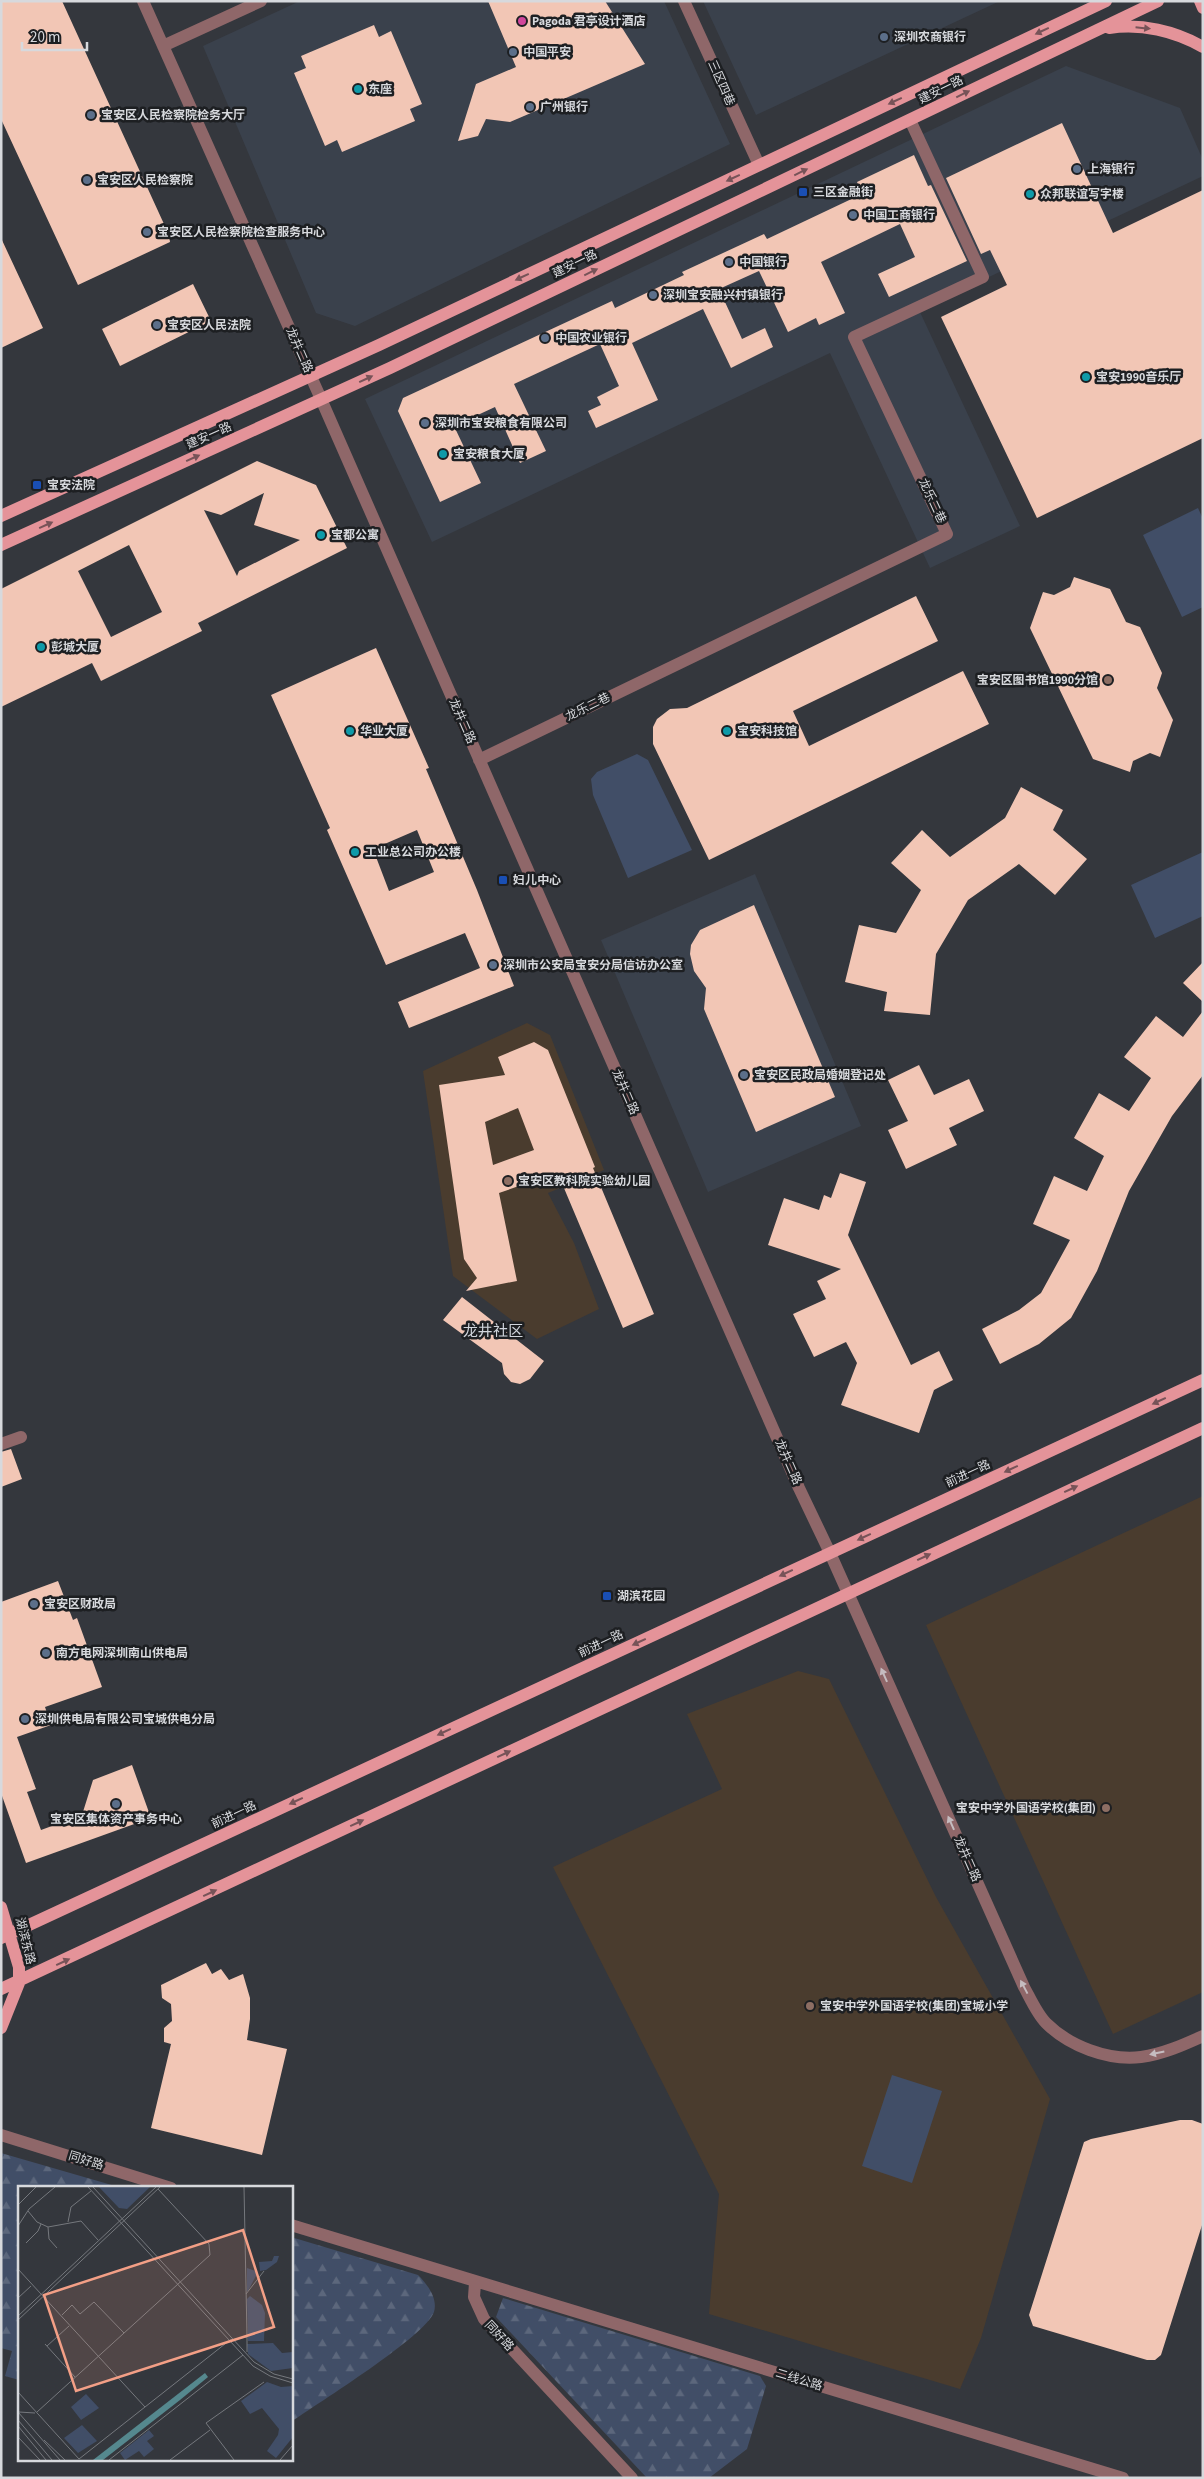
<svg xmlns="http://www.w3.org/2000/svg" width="1204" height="2479" font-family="'Source Sans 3','Noto Sans SC',sans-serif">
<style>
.built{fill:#3a414c}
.education{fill:#4a3c2e}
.grass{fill:#414e67}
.forest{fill:url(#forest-firs)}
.building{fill:#f2c6b5;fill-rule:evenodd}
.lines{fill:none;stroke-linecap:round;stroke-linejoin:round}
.minor{stroke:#8f6769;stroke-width:12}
.major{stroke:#e49399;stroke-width:12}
.oneway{fill:#775358}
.oneway2{fill:#c5bcc0}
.hotel-dot{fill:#d1479c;stroke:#1d1f22;stroke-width:2}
.service-dot{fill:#5c6f8a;stroke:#1d1f22;stroke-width:2}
.culture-dot{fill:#0f9aa8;stroke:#1d1f22;stroke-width:2}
.transit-dot{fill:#1a4fb4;stroke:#1d1f22;stroke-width:2}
.education-dot{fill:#8d6e63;stroke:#1d1f22;stroke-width:2}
.labels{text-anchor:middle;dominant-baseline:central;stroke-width:5;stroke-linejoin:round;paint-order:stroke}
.poi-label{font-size:12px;font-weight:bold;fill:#d7d9dd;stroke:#1d1f22;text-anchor:start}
.street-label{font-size:12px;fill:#d7d9dd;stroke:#1d1f22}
.quarter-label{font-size:15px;fill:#d0d5dc;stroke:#1d1f22}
.inset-road{fill:none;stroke:#75787d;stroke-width:1}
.view{fill:#f39f86;fill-opacity:0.15;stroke:#f39f86;stroke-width:2.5}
.inset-edge{fill:none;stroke:#d7d9dd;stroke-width:2.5}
</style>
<defs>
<pattern id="forest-firs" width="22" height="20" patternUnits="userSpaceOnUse" patternTransform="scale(1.25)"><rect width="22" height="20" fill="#414e67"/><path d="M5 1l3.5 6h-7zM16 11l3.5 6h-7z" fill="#5c677c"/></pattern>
</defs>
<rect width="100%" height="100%" fill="#34373d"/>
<path class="built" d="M300,1h364l66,143 -375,182 -39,-13 -113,-267z
M703,1h297l-244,114z
M1066,66l114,42 23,52v16l-284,134 101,216 -90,42 -100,-215 -398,189 -67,-143z
M755,874l106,252 -153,66 -107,-252z"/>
<path class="education" d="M527,1023l23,12 54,135 -56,23 26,50 25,66 -62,30 -84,-63 -30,-205z
M1203,1496v496l-90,42 -187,-409z
M798,1671l31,8 107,218 114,202 -69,239 -21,51 -251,-75 10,-120 -166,-327 169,-78 -35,-75z"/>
<path class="grass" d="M1198,508l5,11v88l-21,10 -39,-82z
M637,754l11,6 44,90 -64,28 -35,-83 -2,-16 6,-7z
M1203,852v64l-48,22 -24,-53z
M892,2075l50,16 -30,92 -50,-17z"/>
<path class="forest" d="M1,2153l121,35h-103v192l-14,-4 7,-25 -11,-3z
M291,2237l127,38c9,9 20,23 16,37 -8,24 -116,91 -143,110z
M503,2298l257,78 6,10 -19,63 -38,29h-62l-151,-161z"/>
<path class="building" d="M1,1h61l107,234 1,7 -92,43 -77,-166z
M488,1h117l40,63 -135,58 -24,-3 -8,17 -20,5 18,-57 40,-17z
M374,25l5,12 12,-6 31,73 -12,5 5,12 -73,31 -5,-12 -12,6 -31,-73 12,-5 -5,-12z
M1062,123l51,110 90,-43v248l-166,80 -96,-201 66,-32 -17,-35 -9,4 -35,-76z
M914,155l14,31 3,-1 36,76 -78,36 -11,-23 37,-17 -15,-33 -79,38 24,51 -26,12 -3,-7 -28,14 -29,-61 -40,18 23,50 23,-11 8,19 -42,21 -28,-59 -71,34 26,57 -62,28 -8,-17 13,-6 -4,-8 22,-11 -19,-42 -86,40 32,67 -26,12 -25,-56 -41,19 27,57 -41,19 -42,-91 5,-13 209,-97 3,7 69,-33 -2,-3 82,-38 3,5 95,-45 -5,-12z
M1,238l42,90 -42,20z
M193,284l18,37 -91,45 -18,-37z
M257,461l59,24 31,63 -149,75 4,8 -101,50 -9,-18 -91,44v-118zM264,493l-10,32 46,15 -61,31 -2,5 -33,-66 17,5zM129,545l33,67 -51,25 -33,-66z
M1074,577l36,12 16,33 14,5 22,46 -5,15 16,32 -13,37 -10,-4 -17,8 -3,11 -37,-13 -63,-131 13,-36 11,3 16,-8z
M916,596l22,45 -145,70 16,35 154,-75 26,53 -280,136 -56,-116v-17l4,-8 13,-10 17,-1z
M376,648l53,120 -3,1 51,121 37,96 -105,42 -11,-26 82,-34 -15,-35 -79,32 -59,-135 3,-2 -59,-133zM417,830l17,42 -45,19 -16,-42z
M1021,787l42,23 -10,20 34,29 -32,36 -36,-31 -51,36 -32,54 -6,61 -46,-4 3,-19 -42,-10 14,-57 37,8 25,-43 -30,-27 31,-33 28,27 55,-39z
M754,905l81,192 -79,35 -52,-123 2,-21 -12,-17 -4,-17 1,-9 9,-15z
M1203,962v40l-20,-19z
M1203,1011v64l-31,41 -43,75 -32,80 -26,47 -32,26 -39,20 -18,-35 37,-19 22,-17 29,-53 -37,-16 21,-48 33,15 17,-35 -30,-18 25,-45 30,18 22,-33 -27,-21 32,-41 27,21z
M534,1042l14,8 47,117 -2,1 61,146 -31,14 -62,-147 -12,5 -4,-9 -46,16 18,88 -51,10 11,-13 -13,-19 -25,-174 66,-10 -7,-18zM518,1108l16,42 -41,15 -8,-43z
M919,1065l15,30 35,-16 15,32 -35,17 8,17 -51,24 -18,-39 20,-9 -20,-41z
M840,1173l26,9 -18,53 63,130 28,-14 14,29 -19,10 -15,43 -78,-28 16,-42 -11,-21 -32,15 -21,-43 33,-15 -9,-18 24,-12 -73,-24 16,-47 35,12 5,-15 7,3z
M462,1297l82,64 -14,18 -10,5 -9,-2 -7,-8 -2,-11 -59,-43z
M11,1449l11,30 -21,8v-35z
M58,1581l15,39 4,-2 25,69 -57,20 6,18 -34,12 19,52 -9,3 14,38 41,-15 11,-35 39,-15 19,53 -125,45 -25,-70v-191z
M206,1963l6,11 9,-5 8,11 14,-6 7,24v21l-3,21 40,9 -25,106 -111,-27 20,-84 -7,-2v-14l8,-7 -1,-17 -9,-6 -1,-13z
M1180,2120h12l11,4v98l-42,133 -6,5h-8l-114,-34 -4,-11 55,-173 7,-3z"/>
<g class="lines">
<path class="minor" d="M143,1l178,398 478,1089 31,65 194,434c6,11 13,27 22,36 23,23 62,38 95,34 22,-3 42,-12 62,-21
M684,1l75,164
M163,46l98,-45
M479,760l468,-226 -93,-197 129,-60 -73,-157
M1,1444l20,-7
M1,2135l170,53
M291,2225l832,253
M475,2283l-1,14 10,22 148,159"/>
<path class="major" d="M1200,1l3,7
M1109,28c32,-5 66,3 94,19
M1,516l378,-171 727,-344
M1,545l389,-177 768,-367
M1,1907l18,60v16l-18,45
M1,1938l1202,-558
M1,1989l1202,-561"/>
</g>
<defs><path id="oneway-solid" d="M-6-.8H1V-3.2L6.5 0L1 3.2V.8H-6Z" transform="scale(1.25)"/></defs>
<g class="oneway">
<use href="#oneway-solid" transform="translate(1143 28) rotate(6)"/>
<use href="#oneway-solid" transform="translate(1042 31) rotate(155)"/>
<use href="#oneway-solid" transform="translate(963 94) rotate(-26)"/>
<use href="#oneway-solid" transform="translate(895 101) rotate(155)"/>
<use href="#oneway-solid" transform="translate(801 172) rotate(-26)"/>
<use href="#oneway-solid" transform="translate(733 178) rotate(155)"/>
<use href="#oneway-solid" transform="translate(591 272) rotate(-26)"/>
<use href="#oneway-solid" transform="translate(522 277) rotate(155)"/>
<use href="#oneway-solid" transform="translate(366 379) rotate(-25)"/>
<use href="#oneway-solid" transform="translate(193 458) rotate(-24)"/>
<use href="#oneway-solid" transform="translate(46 525) rotate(-24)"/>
<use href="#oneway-solid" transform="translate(1159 1401) rotate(155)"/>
<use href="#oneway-solid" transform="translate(1011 1469) rotate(155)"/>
<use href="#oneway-solid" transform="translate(1071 1489) rotate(-25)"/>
<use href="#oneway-solid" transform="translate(864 1537) rotate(155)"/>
<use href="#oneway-solid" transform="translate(924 1557) rotate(-25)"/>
<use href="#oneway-solid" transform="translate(786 1573) rotate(155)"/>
<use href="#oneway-solid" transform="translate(639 1642) rotate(155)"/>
<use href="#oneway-solid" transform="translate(444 1732) rotate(155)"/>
<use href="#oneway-solid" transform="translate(504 1754) rotate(-25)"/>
<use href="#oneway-solid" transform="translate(296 1801) rotate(155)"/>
<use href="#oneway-solid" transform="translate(357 1823) rotate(-25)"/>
<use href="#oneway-solid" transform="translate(210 1893) rotate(-25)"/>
<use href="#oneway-solid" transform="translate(63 1962) rotate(-25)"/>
</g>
<g class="oneway2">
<use href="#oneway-solid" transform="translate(884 1675) rotate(-114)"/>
<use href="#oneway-solid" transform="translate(951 1823) rotate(-114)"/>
<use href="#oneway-solid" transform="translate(1024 1987) rotate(-118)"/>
<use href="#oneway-solid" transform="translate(1157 2053) rotate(168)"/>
</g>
<circle class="hotel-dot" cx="522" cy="21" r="5"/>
<g class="service-dot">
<circle cx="884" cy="37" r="5"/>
<circle cx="513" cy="52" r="5"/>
<circle cx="530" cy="107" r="5"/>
<circle cx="91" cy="115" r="5"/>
<circle cx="1077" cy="169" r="5"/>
<circle cx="87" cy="180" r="5"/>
<circle cx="853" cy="215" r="5"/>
<circle cx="147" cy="232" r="5"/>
<circle cx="729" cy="262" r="5"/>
<circle cx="653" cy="295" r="5"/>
<circle cx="157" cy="325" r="5"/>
<circle cx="545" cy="338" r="5"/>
<circle cx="425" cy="423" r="5"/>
<circle cx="493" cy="965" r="5"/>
<circle cx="744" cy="1075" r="5"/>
<circle cx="34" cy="1604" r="5"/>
<circle cx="46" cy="1653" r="5"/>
<circle cx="25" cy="1719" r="5"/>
<circle cx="116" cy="1804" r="5"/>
</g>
<g class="culture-dot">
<circle cx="358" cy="89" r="5"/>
<circle cx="1030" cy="194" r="5"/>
<circle cx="1086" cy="377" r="5"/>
<circle cx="443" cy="454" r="5"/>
<circle cx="321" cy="535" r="5"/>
<circle cx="41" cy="647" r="5"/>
<circle cx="350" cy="731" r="5"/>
<circle cx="727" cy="731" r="5"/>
<circle cx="355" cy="852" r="5"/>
</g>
<g class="transit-dot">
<rect x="798" y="187" width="10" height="10" rx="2.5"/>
<rect x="32" y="480" width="10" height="10" rx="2.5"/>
<rect x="498" y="875" width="10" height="10" rx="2.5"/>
<rect x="602" y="1591" width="10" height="10" rx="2.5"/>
</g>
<g class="education-dot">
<circle cx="1108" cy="680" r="5"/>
<circle cx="508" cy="1181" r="5"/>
<circle cx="1106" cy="1808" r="5"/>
<circle cx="810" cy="2006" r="5"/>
</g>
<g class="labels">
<g class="poi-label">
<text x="532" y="21">Pagoda 君亭设计酒店</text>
<text x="894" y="37">深圳农商银行</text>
<text x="523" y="52">中国平安</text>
<text x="368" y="89">东座</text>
<text x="540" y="107">广州银行</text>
<text x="101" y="115">宝安区人民检察院检务大厅</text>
<text x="1087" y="169">上海银行</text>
<text x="97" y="180">宝安区人民检察院</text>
<text x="813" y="192">三区金融街</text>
<text x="1040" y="194">众邦联谊写字楼</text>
<text x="863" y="215">中国工商银行</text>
<text x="157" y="232">宝安区人民检察院检查服务中心</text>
<text x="739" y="262">中国银行</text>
<text x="663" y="295">深圳宝安融兴村镇银行</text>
<text x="167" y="325">宝安区人民法院</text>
<text x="555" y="338">中国农业银行</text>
<text x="1096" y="377">宝安1990音乐厅</text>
<text x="435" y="423">深圳市宝安粮食有限公司</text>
<text x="453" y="454">宝安粮食大厦</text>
<text x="47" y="485">宝安法院</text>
<text x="331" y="535">宝都公寓</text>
<text x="51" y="647">彭城大厦</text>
<text x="1098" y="680" text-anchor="end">宝安区图书馆1990分馆</text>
<text x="360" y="731">华业大厦</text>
<text x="737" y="731">宝安科技馆</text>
<text x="365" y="852">工业总公司办公楼</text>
<text x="513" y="880">妇儿中心</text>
<text x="503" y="965">深圳市公安局宝安分局信访办公室</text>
<text x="754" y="1075">宝安区民政局婚姻登记处</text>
<text x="518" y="1181">宝安区教科院实验幼儿园</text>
<text x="617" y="1596">湖滨花园</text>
<text x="44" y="1604">宝安区财政局</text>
<text x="56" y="1653">南方电网深圳南山供电局</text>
<text x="35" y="1719">深圳供电局有限公司宝城供电分局</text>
<text x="1096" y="1808" text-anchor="end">宝安中学外国语学校(集团)</text>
<text x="116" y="1819" text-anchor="middle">宝安区集体资产事务中心</text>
<text x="820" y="2006">宝安中学外国语学校(集团)宝城小学</text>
</g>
<g class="street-label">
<text transform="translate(721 83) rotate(66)">三区四巷</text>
<text transform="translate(941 90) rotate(-26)">建安一路</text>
<text transform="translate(575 264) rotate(-26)">建安一路</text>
<text transform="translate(299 350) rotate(66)">龙井二路</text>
<text transform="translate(209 436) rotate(-24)">建安一路</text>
<text transform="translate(932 501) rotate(65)">龙乐二巷</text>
<text transform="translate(588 707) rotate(-26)">龙乐二巷</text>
<text transform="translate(462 721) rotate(66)">龙井二路</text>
<text transform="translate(625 1092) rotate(66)">龙井二路</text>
<text transform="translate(788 1462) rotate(66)">龙井二路</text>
<text transform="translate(968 1474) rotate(-25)">前进一路</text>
<text transform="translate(601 1644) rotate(-25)">前进一路</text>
<text transform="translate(234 1815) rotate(-25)">前进一路</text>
<text transform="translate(967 1859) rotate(66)">龙井二路</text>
<text transform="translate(25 1941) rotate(76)">湖滨东路</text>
<text transform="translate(86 2161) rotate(17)">同好路</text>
<text transform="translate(499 2336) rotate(47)">同好路</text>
<text transform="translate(799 2380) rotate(17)">二线公路</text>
</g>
<g class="quarter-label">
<text x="493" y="1331">龙井社区</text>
</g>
</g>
<g transform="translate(18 2186)">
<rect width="275" height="275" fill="#34373d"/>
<path d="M256,70h5l-2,6 -11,8 -6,1 -1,-9 13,-1zM229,82l11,4 -10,19h-1zM232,110l12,9 3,8 -1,28h-16l-1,-42zM255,157l9,10 11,-1v16l-22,3 -23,-17 -1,-10zM249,196l14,5 12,-1v51l-17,21 -9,-7 11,-16 1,-6 -17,-21 -12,6 -9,-13zM68,208l13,14 -18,12 -10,-13z" fill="#414e67"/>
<path d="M81,1h51l-23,22 -8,-1zM64,239l15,16 -19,12 -14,-15zM131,244l5,6 -7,5 7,8 -10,8 -5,-6 -14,9 -5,-7z" fill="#414e67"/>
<path d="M187,187l3,4 -28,23 -77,60h-10z" fill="#55888e"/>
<path class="inset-road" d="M70,1l165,179 17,10 23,7M75,1l161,175 20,12 19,5M226,1l3,150M0,19l18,-18M10,25l9,11 11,5 33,-6 17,19M50,36l3,-15 20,-16M0,40l11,-17 26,-22M30,41l1,12 8,9M8,57l12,-12 3,-7M0,83l127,138M228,108l18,-23M0,112l13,-12M44,129l10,-10 8,9 14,-12 30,31M0,130l138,-129M0,134l142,-133M27,158l30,33M29,160l22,-20M0,206l61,67M0,226l42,48M1,226l16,1M19,226l173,-157 -1,-11 -51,-55M0,234l34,40M0,240l28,34M0,251l22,23M26,254l21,20M61,273l151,-119 17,-3v15M91,274l134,-105M152,274l40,-30M216,274l-28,-37 58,-41M262,274l13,-15"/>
<path class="view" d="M225,44l31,97 -198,64 -32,-96z"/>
<rect width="275" height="275" class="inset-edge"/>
</g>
<rect width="1204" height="2479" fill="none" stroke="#d7d9dd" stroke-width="5"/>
<path d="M22 42v8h65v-8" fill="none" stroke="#d7d9dd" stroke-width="2.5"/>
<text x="30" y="42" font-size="15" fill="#d7d9dd" stroke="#1d1f22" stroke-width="4" paint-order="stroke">20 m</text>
</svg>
